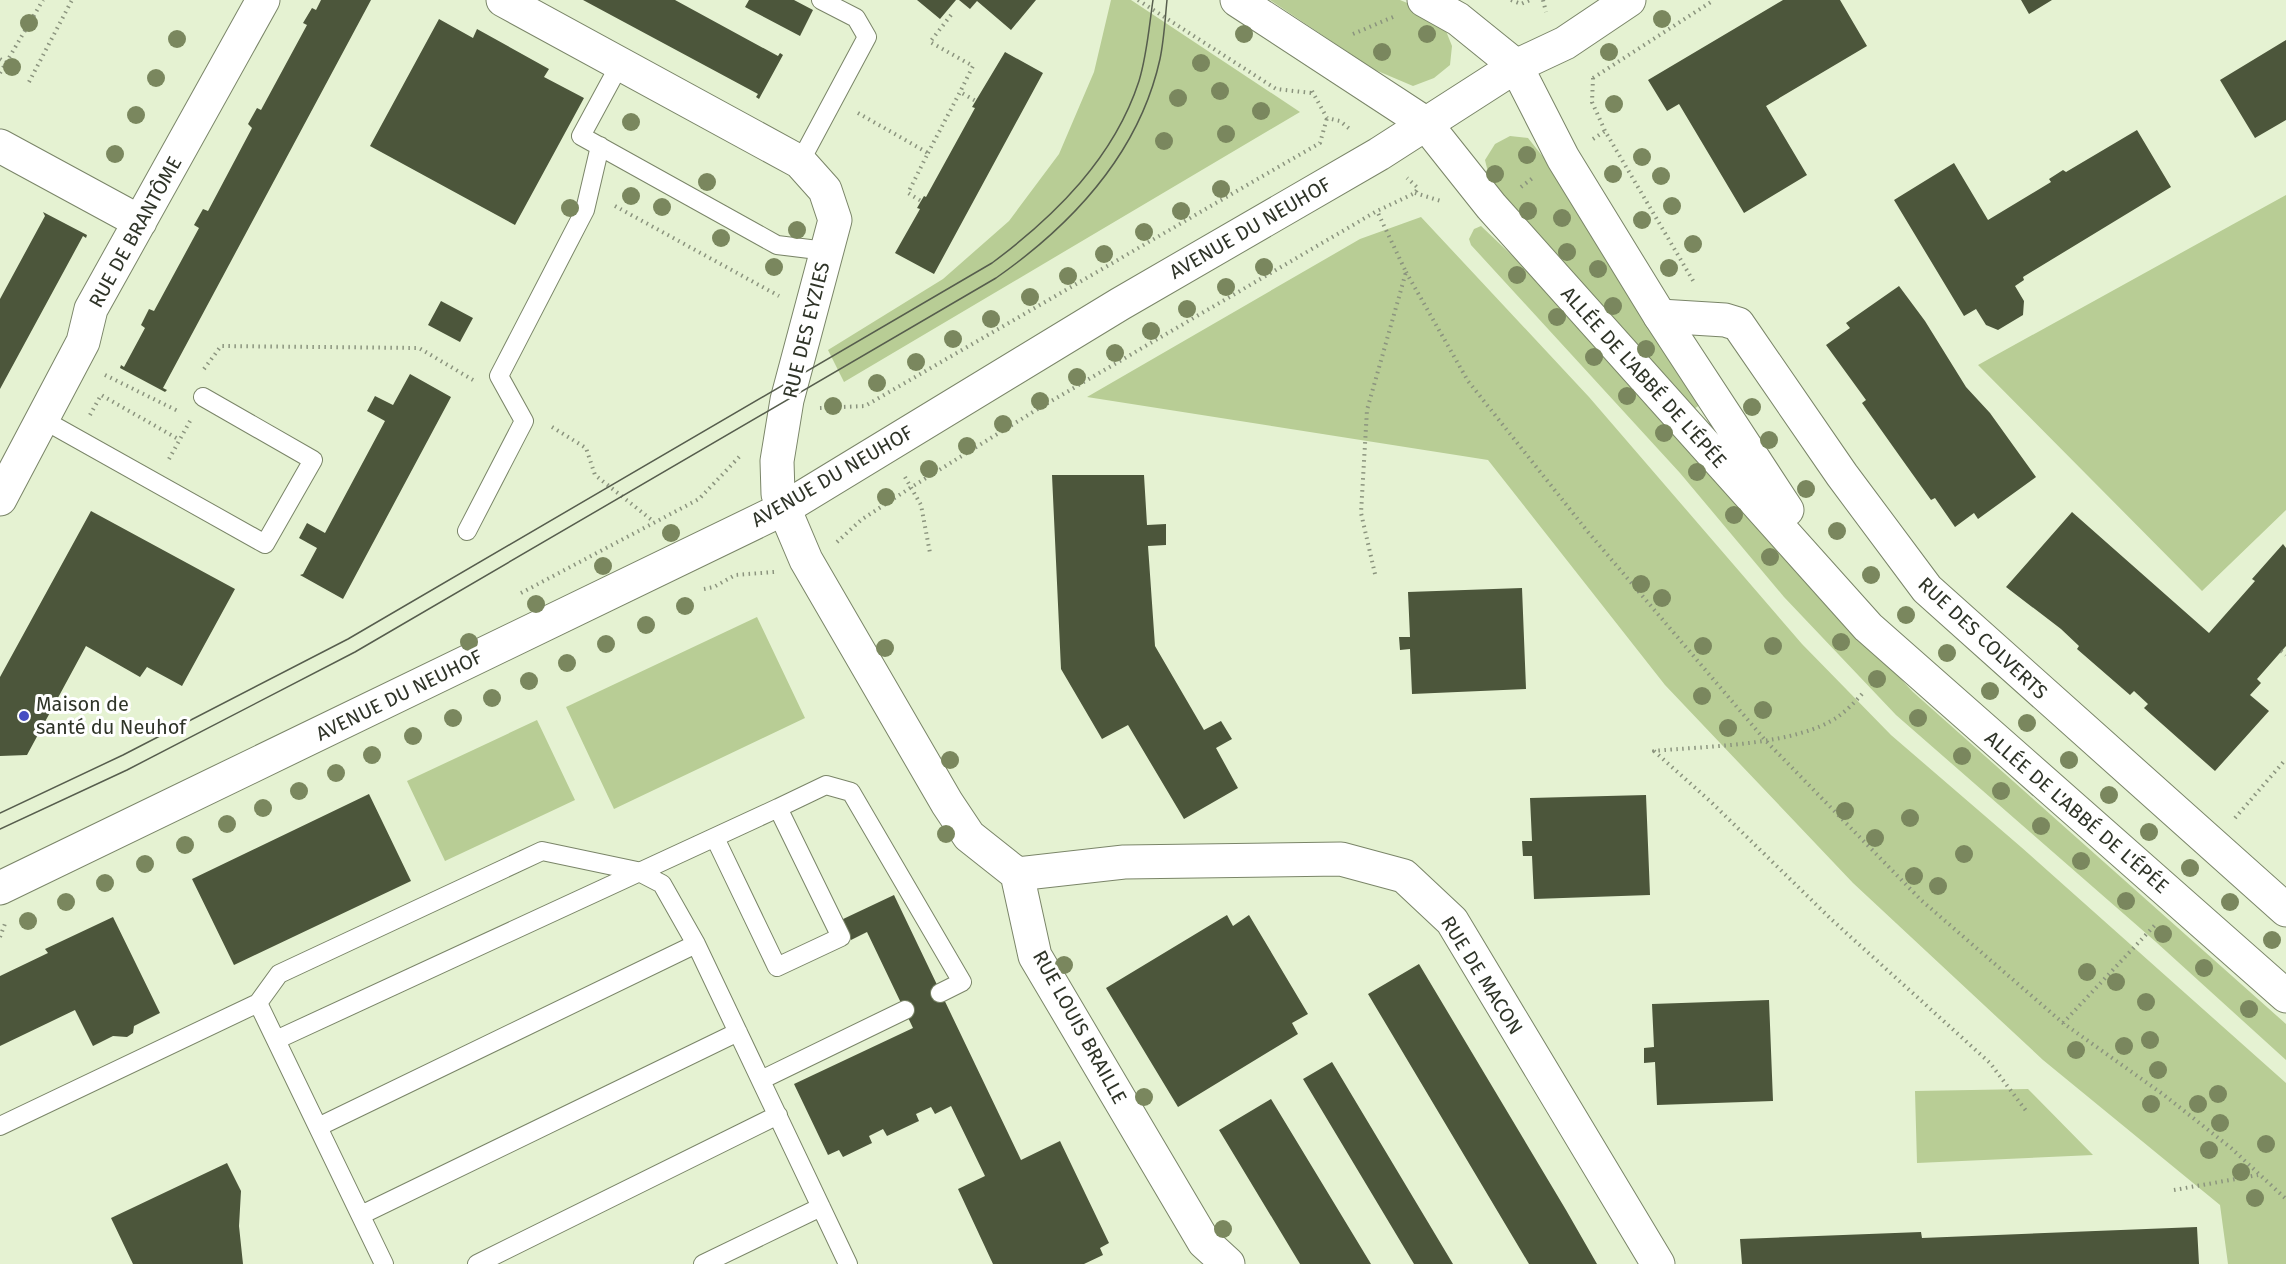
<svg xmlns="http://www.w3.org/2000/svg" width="2286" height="1264" font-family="'Fira Sans',sans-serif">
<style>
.green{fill:#b8cd95}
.building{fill:#4c563b}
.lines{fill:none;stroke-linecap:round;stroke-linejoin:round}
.lane-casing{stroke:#7a8568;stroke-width:20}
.street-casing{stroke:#7a8568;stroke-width:35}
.secondary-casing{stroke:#7a8568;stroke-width:35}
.path{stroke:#8b947e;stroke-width:4;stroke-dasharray:1.5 4.5;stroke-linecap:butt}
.lane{stroke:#fff;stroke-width:18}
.street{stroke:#fff;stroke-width:33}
.secondary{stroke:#fff;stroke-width:33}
.tram{stroke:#565d4d;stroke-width:1.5}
.tree{fill:#7a875e}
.poi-dot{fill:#464dc2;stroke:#fff;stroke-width:2}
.labels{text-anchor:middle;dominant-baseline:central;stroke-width:6;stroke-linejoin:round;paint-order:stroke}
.street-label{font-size:20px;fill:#2f3428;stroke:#fff}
.poi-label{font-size:20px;fill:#2f3428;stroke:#fff;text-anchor:start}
</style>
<rect width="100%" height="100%" fill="#e5f2d2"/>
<path class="green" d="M1111,0h20l169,112 -456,270 -16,-32 115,-71 66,-58 50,-67 35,-82z
M1270,0h130l34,14 10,12 8,20 -2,19 -16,13 -21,8 -40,-17z
M1510,136l18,2 20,25 153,241 -7,5 -203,-224 -6,-25 10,-16z
M2286,195v315l-84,81 -224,-226z
M1421,217l168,180 213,247 89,91 130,112 265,236v181h-58l-8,-59 -177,-145 -190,-177 -188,-198 -177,-225 -401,-63 273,-158z
M1481,226l80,76 181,207 171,183 373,332v36l-130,-118 -260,-227 -112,-118 -104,-124 -209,-228 -2,-6 5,-10z
M757,617l48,101 -191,91 -48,-102z
M537,720l38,80 -130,61 -38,-80z
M2028,1089l65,66 -176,8 -2,-72z"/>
<path class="building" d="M321,0h50l-208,388 4,2 -2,2 -45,-24 1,-3 3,2 21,-39 -4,-3 8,-16 5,2 45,-83 -5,-3 9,-16 5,2 44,-83 -4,-4 9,-16 4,2 46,-85 -4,-2 9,-15 4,2z
M583,0h92l103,56 2,-3 3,2 -24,44 -3,-2 2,-3z
M749,0h45l19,10 -13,26 -55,-29z
M917,0h39l-16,19z
M959,0h77l-25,30 -34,-29 -7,8z
M1783,0h57l27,46 -101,60 41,69 -63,38 -65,-109 -12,7 -19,-31z
M2021,0h31l-23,14z
M439,19l34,19 4,-9 72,40 -5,8 40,21 -69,127 -145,-79z
M2286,40v80l-31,18 -35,-58z
M1005,52l38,21 -109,201 -39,-21 25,-44 -3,-1 4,-7 3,-5 2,1 49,-89 -3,-1z
M2137,130l34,57 -148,90 1,3 -9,6 9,15 -1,14 -25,15 -12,-5 -10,-16 -12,7 -70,-116 60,-37 34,57 63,-38 -2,-3 14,-9 3,2z
M43,212l44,23 -1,3 -3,-2 -83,153v-90l45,-83z
M1899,286l26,35 41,66 24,26 46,64 -58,42 -4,-6 -19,14 -20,-29 -4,2 -30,-42 -39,-55 4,-3 -40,-55 24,-17 -4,-5z
M441,301l32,17 -13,24 -32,-17z
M410,374l41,23 -108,202 -43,-24 3,-1 14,-26 -18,-10 8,-15 18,10 60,-112 -18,-10 8,-15 18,9z
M1052,475h92l3,50 19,-1v21l-18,1 7,100 49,84 17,-9 11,18 -16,9 22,40 -54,31 -56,-94 -26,14 -41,-70z
M91,511l144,78 -53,97 -35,-19 -7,10 -54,-31 -59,109 -27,1v-79z
M2072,512l137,121 46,-52 -3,-2 31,-35 3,4v98l-29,33 4,4 -11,12 19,16 -54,60 -71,-63 4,-4 -14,-13 -4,4 -53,-46 2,-3 -18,-17 -55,-42z
M1522,588l4,101 -114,5 -2,-45 -10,1 -1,-13h11l-2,-45z
M369,794l42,87 -177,84 -42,-86z
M1646,795l4,100 -116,4 -2,-43h-9l-1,-15h10l-2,-43z
M894,895l127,265 39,-19 49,102 -9,5 3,7 -19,9h-91l-35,-75 27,-13 -34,-70 -16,8 -4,-7 -15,7 3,7 -32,15 -4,-7 -14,7 3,7 -29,14 -4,-7 -11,5 -34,-71 119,-56 -46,-96 -16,8 -10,-20z
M1227,915l6,11 16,-11 59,99 -16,9 6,11 -120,73 -72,-119z
M113,917l47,96 -26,13 -1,7 -6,4 -14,-1 -20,10 -18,-36 -75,36v-70l48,-23 -3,-4z
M1419,964l147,246 31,54h-68l-161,-270z
M1769,1000l4,101 -116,4 -2,-43 -11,1v-15l10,-1 -2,-43z
M1332,1062l121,202h-39l-111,-185z
M1271,1099l100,165h-71l-81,-134z
M227,1163l14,28 -2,35 4,38h-110l-22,-46z
M2197,1227l2,37h-457l-2,-25 181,-7 1,6z"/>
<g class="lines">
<g class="lane-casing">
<path id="lane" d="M620,64l-39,72 196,109 49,6
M800,162l67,-125 -11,-19 -35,-18
M42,419l223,125 48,-84 -110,-63
M467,531l57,-110 -25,-45 86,-166 15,-64
M778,808l48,-23 25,7 111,190 -22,11
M258,1003l21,-29 263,-123 95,20 25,13 34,60 152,320
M276,1040l502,-232 63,129 -64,30 -62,-129
M761,1080l144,-70
M0,1126l258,-123 126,261
M318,1127l378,-183
M361,1215l377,-183
M477,1264l301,-149
M703,1264l118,-57"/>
</g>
<g class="street-casing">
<path id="street" d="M503,0l297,162 25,28 10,30 -48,180 -10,61 1,33 28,66 141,243 22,33 48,38 18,82 169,286 24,22
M1237,0l188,123
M1424,0l34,19 58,47
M0,146l140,76
M1660,316l65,4 13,4 104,151 85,114 359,321
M0,499l83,-157 8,-33 172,-309
M1017,874l107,-12 217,-3 63,17 48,45 206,343"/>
</g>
<g class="secondary-casing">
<path id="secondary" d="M1516,66l47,92 97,158 127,194
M1425,123l66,83 377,421 418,369
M0,888l783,-379 337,-205 259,-150 137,-88 49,-23 64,-43"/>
</g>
<path class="path" d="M1138,0l138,89 36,4
M1511,0l10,4 9,-4
M1543,0l3,12
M951,15l-21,27 43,24 -13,26
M1353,34l40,-17
M0,59l6,4
M0,73l43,-73
M1593,78l-1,24 13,29 90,153
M1593,78l121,-78
M29,82l43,-82
M1312,91l15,27 13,3 11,9
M858,113l70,40 -20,40 13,8
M1593,139l12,-8
M928,153l32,-61 16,9
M1521,187l13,-10
M1415,193l26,8
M615,206l164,90
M1406,272l62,109 120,151 177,208 156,160 142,123 101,72 67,53 55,51
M204,369l17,-23 198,2 54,32
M105,375l75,37
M820,408l45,-2 455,-263 7,-25
M90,415l11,-20 79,45
M552,427l34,21 9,27 58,46
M169,459l21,-38
M905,477l16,28 9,48
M837,542l24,-22 49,-32 131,-81 336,-196 38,-18 3,-5 -11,-10
M1375,574l-14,-61 6,-103 39,-138 -29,-61
M704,589l10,-2 21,-12 39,-3
M521,593l178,-94 42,-44
M2281,651l5,4
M1862,694c-7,8 -15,16 -23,22 -42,30 -134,30 -185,35l56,50 122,119 158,143 37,49
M2235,818l51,-59
M0,937l6,-16
M2063,1023l92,-98
M2174,1190l84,-15"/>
<use href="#lane" class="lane"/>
<use href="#street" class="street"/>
<use href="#secondary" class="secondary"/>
<path class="tram" d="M0,813l123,-58 225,-116 644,-376c63,-47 122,-105 147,-182 8,-26 10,-54 14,-81
M0,829l127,-59 228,-118 641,-374c77,-54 143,-124 164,-219 4,-19 5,-39 7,-59"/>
</g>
<g class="tree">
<circle cx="1662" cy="19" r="9"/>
<circle cx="29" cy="23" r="9"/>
<circle cx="1244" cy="34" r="9"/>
<circle cx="1427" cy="34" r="9"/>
<circle cx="177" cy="39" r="9"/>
<circle cx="1382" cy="52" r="9"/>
<circle cx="1609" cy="52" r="9"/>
<circle cx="1201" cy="63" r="9"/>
<circle cx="12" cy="67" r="9"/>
<circle cx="156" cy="78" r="9"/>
<circle cx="1220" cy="91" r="9"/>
<circle cx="1178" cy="98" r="9"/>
<circle cx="1614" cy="104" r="9"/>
<circle cx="1261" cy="111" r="9"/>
<circle cx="136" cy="115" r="9"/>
<circle cx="631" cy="122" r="9"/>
<circle cx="1226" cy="134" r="9"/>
<circle cx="1164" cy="141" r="9"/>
<circle cx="115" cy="154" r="9"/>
<circle cx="1527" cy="155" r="9"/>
<circle cx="1642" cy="157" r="9"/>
<circle cx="1495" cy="174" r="9"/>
<circle cx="1613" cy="174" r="9"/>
<circle cx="1661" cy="176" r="9"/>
<circle cx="707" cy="182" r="9"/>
<circle cx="1221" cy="189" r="9"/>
<circle cx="631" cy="196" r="9"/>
<circle cx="1672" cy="206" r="9"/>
<circle cx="662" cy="207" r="9"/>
<circle cx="570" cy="208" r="9"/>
<circle cx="1181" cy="211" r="9"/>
<circle cx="1528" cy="211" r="9"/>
<circle cx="1562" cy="218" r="9"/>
<circle cx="1642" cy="220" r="9"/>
<circle cx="797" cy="230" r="9"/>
<circle cx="1144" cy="232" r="9"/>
<circle cx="721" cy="238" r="9"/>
<circle cx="1693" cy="244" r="9"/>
<circle cx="1567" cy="252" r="9"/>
<circle cx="1104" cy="254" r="9"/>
<circle cx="774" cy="267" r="9"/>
<circle cx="1264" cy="267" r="9"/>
<circle cx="1669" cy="268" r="9"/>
<circle cx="1598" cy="269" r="9"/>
<circle cx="1517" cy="275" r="9"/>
<circle cx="1068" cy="276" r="9"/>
<circle cx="1226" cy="287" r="9"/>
<circle cx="1030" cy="297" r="9"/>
<circle cx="1613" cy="306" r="9"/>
<circle cx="1187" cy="309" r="9"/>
<circle cx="1557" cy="317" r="9"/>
<circle cx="991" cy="319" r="9"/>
<circle cx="1151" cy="331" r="9"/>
<circle cx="953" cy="339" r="9"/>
<circle cx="1646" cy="349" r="9"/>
<circle cx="1115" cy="353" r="9"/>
<circle cx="1594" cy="357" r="9"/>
<circle cx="916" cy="362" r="9"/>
<circle cx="1077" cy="377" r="9"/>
<circle cx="877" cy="383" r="9"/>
<circle cx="1627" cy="396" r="9"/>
<circle cx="1040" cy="401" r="9"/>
<circle cx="833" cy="406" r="9"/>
<circle cx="1752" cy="407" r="9"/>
<circle cx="1003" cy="424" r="9"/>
<circle cx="1664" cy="433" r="9"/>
<circle cx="1769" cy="440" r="9"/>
<circle cx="967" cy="446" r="9"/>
<circle cx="929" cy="469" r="9"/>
<circle cx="1697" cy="472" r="9"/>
<circle cx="1806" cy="489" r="9"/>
<circle cx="886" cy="497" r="9"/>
<circle cx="1734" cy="515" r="9"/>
<circle cx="1837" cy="531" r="9"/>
<circle cx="671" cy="533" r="9"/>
<circle cx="1770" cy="557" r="9"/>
<circle cx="603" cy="566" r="9"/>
<circle cx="1871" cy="575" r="9"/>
<circle cx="1641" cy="584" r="9"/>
<circle cx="1662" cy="598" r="9"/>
<circle cx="536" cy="604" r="9"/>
<circle cx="685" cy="606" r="9"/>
<circle cx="1906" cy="615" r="9"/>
<circle cx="646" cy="625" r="9"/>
<circle cx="469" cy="642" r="9"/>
<circle cx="1841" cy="642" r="9"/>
<circle cx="606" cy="644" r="9"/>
<circle cx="1703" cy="646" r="9"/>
<circle cx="1773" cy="646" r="9"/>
<circle cx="885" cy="648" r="9"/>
<circle cx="1947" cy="653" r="9"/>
<circle cx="567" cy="663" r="9"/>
<circle cx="1877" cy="679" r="9"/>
<circle cx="529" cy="681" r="9"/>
<circle cx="1990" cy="691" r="9"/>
<circle cx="1702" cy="696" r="9"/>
<circle cx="492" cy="698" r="9"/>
<circle cx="1763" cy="710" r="9"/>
<circle cx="453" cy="718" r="9"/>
<circle cx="1918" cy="718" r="9"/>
<circle cx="2027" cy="723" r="9"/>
<circle cx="1728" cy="728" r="9"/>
<circle cx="413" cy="736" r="9"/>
<circle cx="372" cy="755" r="9"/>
<circle cx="1962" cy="756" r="9"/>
<circle cx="950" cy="760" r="9"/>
<circle cx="2069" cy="760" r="9"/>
<circle cx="336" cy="773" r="9"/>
<circle cx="299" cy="791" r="9"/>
<circle cx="2001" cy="791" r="9"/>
<circle cx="2109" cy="795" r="9"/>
<circle cx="263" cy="808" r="9"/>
<circle cx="1845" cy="811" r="9"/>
<circle cx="1910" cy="818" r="9"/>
<circle cx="227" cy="824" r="9"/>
<circle cx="2041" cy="826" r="9"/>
<circle cx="2149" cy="832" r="9"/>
<circle cx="946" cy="834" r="9"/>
<circle cx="1875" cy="838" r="9"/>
<circle cx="185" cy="845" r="9"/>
<circle cx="1964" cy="854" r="9"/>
<circle cx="2081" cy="861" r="9"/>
<circle cx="145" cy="864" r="9"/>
<circle cx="2190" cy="868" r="9"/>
<circle cx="1914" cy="876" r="9"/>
<circle cx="105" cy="883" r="9"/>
<circle cx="1938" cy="886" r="9"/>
<circle cx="2126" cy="901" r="9"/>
<circle cx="66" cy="902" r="9"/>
<circle cx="2230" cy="902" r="9"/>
<circle cx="28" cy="921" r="9"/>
<circle cx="2163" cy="934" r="9"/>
<circle cx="2272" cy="940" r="9"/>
<circle cx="1064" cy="965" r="9"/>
<circle cx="2204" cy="968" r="9"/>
<circle cx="2087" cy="972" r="9"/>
<circle cx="2116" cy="982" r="9"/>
<circle cx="2146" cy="1002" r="9"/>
<circle cx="2249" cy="1009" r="9"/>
<circle cx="2150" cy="1040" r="9"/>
<circle cx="2124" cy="1046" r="9"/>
<circle cx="2076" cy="1050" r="9"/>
<circle cx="2158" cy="1070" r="9"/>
<circle cx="2218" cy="1094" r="9"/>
<circle cx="1144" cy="1097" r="9"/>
<circle cx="2151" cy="1104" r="9"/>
<circle cx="2198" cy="1104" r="9"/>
<circle cx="2220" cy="1123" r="9"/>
<circle cx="2266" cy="1144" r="9"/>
<circle cx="2209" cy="1150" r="9"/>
<circle cx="2241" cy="1172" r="9"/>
<circle cx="2255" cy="1198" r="9"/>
<circle cx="1223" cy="1229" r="9"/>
</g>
<circle class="poi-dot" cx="24" cy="716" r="6"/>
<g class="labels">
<g class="street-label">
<text transform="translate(1250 228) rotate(-30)">AVENUE DU NEUHOF</text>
<text transform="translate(135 232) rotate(-61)">RUE DE BRANTÔME</text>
<text transform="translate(806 330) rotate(-76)">RUE DES EYZIES</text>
<text transform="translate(1644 377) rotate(48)">ALLÉE DE L'ABBÉ DE L'ÉPÉE</text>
<text transform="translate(832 476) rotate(-30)">AVENUE DU NEUHOF</text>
<text transform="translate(1983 638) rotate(43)">RUE DES COLVERTS</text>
<text transform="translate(399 695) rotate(-26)">AVENUE DU NEUHOF</text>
<text transform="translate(2077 812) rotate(41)">ALLÉE DE L'ABBÉ DE L'ÉPÉE</text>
<text transform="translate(1482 975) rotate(58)">RUE DE MACON</text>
<text transform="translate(1080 1027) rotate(61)">RUE LOUIS BRAILLE</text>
</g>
<g class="poi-label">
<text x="36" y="704">Maison de<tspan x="36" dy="23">santé du Neuhof</tspan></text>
</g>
</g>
</svg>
